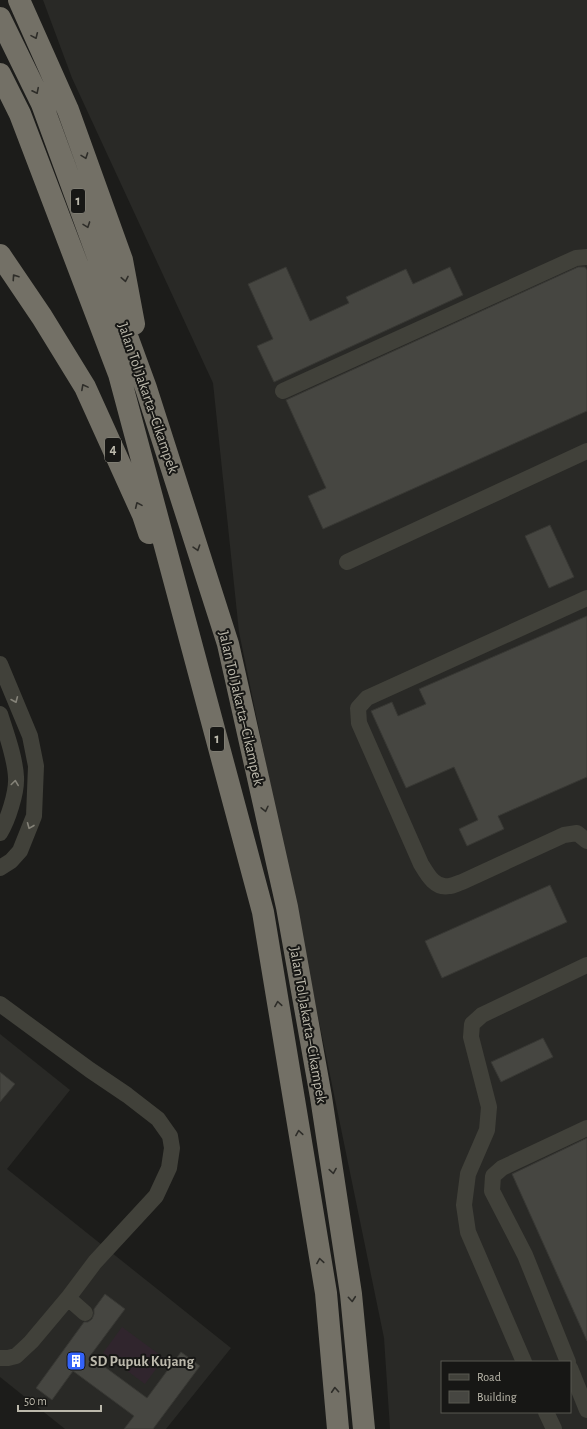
<svg xmlns="http://www.w3.org/2000/svg" width="587" height="1429" font-family="'Alegreya Sans',sans-serif">
<style>
.built{fill:#292926;fill-rule:evenodd}
.green{fill:#30252d}
.building{fill:#464641;stroke:#383834}
.lines{fill:none;stroke-linecap:round;stroke-linejoin:round}
.minor{stroke:#41413a;stroke-width:16}
.highway{stroke:#737066;stroke-width:22}
.oneway{stroke:#2e2d29}
.oneway2{stroke:#858379}
.labels{text-anchor:middle;dominant-baseline:central;stroke-width:4;stroke-linejoin:round;paint-order:stroke}
.shield{fill:#171715;stroke:#8a887f;stroke-width:1}
.shield-label{font-size:14px;font-weight:bold;fill:#bcb9ac}
.street-label{font-size:15px;fill:#bcb9ac;stroke:#171715}
.poi-label{font-size:15px;font-weight:bold;fill:#bcb9ac;stroke:#171715;text-anchor:start}
</style>
<rect width="100%" height="100%" fill="#1c1c1a"/>
<path class="built" d="M43,0h544v1429h-197l-6,-91 -145,-706 -26,-249 -141,-305zM442,1362h128v50h-128z
M0,1034l70,56 -63,79 224,179 -65,81h-101l-65,-52z"/>
<path class="green" d="M122,1327l42,31 -19,26 -42,-31z"/>
<path class="building" d="M286,267l24,54 39,-18 -3,-6 60,-28 7,15 37,-17 13,28 -189,87 -17,-36 16,-7 -25,-55z
M578,267h7l2,3v141l-264,118 -15,-33 18,-8 -40,-88z
M550,525l24,52 -25,11 -24,-52z
M587,616v161l-89,39 6,13 -37,17 -8,-17 19,-9 -24,-53 -48,21 -35,-77 21,-9 6,14 28,-12 -7,-15z
M550,885l17,37 -125,56 -17,-37z
M543,1038l10,19 -52,25 -10,-20z
M0,1072l15,12 -15,18z
M587,1138v203l-75,-167z
M105,1294l20,15 -35,47 57,42 34,-46 19,14 -47,63h-29l10,-13 -61,-45 -21,29 -16,-12 48,-66h4l4,-3 2,-5v-5z"/>
<g class="lines">
<path class="minor" d="M283,391l293,-133 11,-1
M347,562l240,-111
M587,598l-220,100 -9,10 1,15 62,141c6,10 14,25 28,22 4,0 9,-3 13,-4l102,-47 13,-2 10,8
M0,664l30,72 6,30 -2,50 -14,35 -9,10 -11,7
M0,714c6,19 15,43 16,63 1,15 -8,43 -16,56
M0,1004l90,66 37,25 31,24 12,17 2,12 -3,20 -13,28 -61,66 -27,36 -37,44 -15,14 -8,2h-8
M68,1298l17,15
M524,1362l-56,-130 -4,-27 4,-31 19,-44 2,-23 -18,-70 1,-13 10,-9 105,-50
M568,1362l-43,-107 -33,-64 1,-15 9,-8 85,-40
M570,1368l17,42
M546,1412l8,17"/>
<path class="highway" d="M19,0l49,110 54,150 12,64
M0,18l42,86 104,284 82,256 59,263 34,190 30,197 13,135
M0,74l20,40 99,260 144,538 63,381 12,136
M0,255l42,62 43,70 58,128 6,18"/>
</g>
<defs><path id="oneway-chevron" d="M-2-3.5L2.5 0L-2 3.5" fill="none" stroke-width="1.6" stroke-linecap="round" stroke-linejoin="round"/></defs>
<g class="oneway">
<use href="#oneway-chevron" transform="translate(35 36) rotate(66)"/>
<use href="#oneway-chevron" transform="translate(36 91) rotate(64)"/>
<use href="#oneway-chevron" transform="translate(85 156) rotate(70)"/>
<use href="#oneway-chevron" transform="translate(87 225) rotate(70)"/>
<use href="#oneway-chevron" transform="translate(15 277) rotate(-124)"/>
<use href="#oneway-chevron" transform="translate(125 279) rotate(79)"/>
<use href="#oneway-chevron" transform="translate(84 387) rotate(-118)"/>
<use href="#oneway-chevron" transform="translate(138 505) rotate(-114)"/>
<use href="#oneway-chevron" transform="translate(197 548) rotate(72)"/>
<use href="#oneway-chevron" transform="translate(265 809) rotate(77)"/>
<use href="#oneway-chevron" transform="translate(278 1004) rotate(-99)"/>
<use href="#oneway-chevron" transform="translate(299 1133) rotate(-99)"/>
<use href="#oneway-chevron" transform="translate(333 1171) rotate(81)"/>
<use href="#oneway-chevron" transform="translate(320 1261) rotate(-99)"/>
<use href="#oneway-chevron" transform="translate(352 1299) rotate(85)"/>
<use href="#oneway-chevron" transform="translate(335 1390) rotate(-94)"/>
</g>
<g class="oneway2">
<use href="#oneway-chevron" transform="translate(15 700) rotate(67)"/>
<use href="#oneway-chevron" transform="translate(15 783) rotate(-82)"/>
<use href="#oneway-chevron" transform="translate(30 826) rotate(112)"/>
</g>
<defs>
<g id="building-square" transform="scale(1)"><rect x="-9" y="-9" width="18" height="18" rx="4" fill="#3463f9" stroke="#171715"/><path d="M-4-6H4V6H1V3H-1V6H-4ZM-2.5-4.3h1.7v1.8h-1.7ZM.8-4.3h1.7v1.8H.8ZM-2.5-1h1.7V.8h-1.7ZM.8-1h1.7V.8H.8Z" fill="#fff"/></g>
</defs>
<g fill-rule="evenodd">
<use href="#building-square" x="76" y="1361"/>
</g>
<g class="labels">
<g class="shield">
<rect x="71" y="189" width="14" height="24" rx="3"/>
<rect x="105" y="438" width="16" height="24" rx="3"/>
<rect x="210" y="727" width="14" height="24" rx="3"/>
</g>
<g class="shield-label">
<text x="78" y="201">1</text>
<text x="113" y="450">4</text>
<text x="217" y="739">1</text>
</g>
<g class="street-label">
<text transform="translate(148 398) rotate(71)">Jalan Tol Jakarta–Cikampek</text>
<text transform="translate(241 708) rotate(77)">Jalan Tol Jakarta–Cikampek</text>
<text transform="translate(308 1025) rotate(80)">Jalan Tol Jakarta–Cikampek</text>
</g>
<g class="poi-label">
<text x="90" y="1361">SD Pupuk Kujang</text>
</g>
</g>
<rect x="441" y="1361" width="130" height="52" fill="#171715" stroke="#595851"/>
<rect x="449" y="1374" width="20" height="6" fill="#41413a" stroke="#595851"/>
<text x="477" y="1381" font-size="12" fill="#bcb9ac">Road</text>
<rect x="449" y="1391" width="20" height="12" fill="#464641" stroke="#595851"/>
<text x="477" y="1401" font-size="12" fill="#bcb9ac">Building</text>
<path d="M18 1405v6h83v-6" fill="none" stroke="#bcb9ac" stroke-width="2"/>
<text x="24" y="1405" font-size="12" fill="#bcb9ac" stroke="#171715" stroke-width="3" paint-order="stroke">50 m</text>
</svg>
